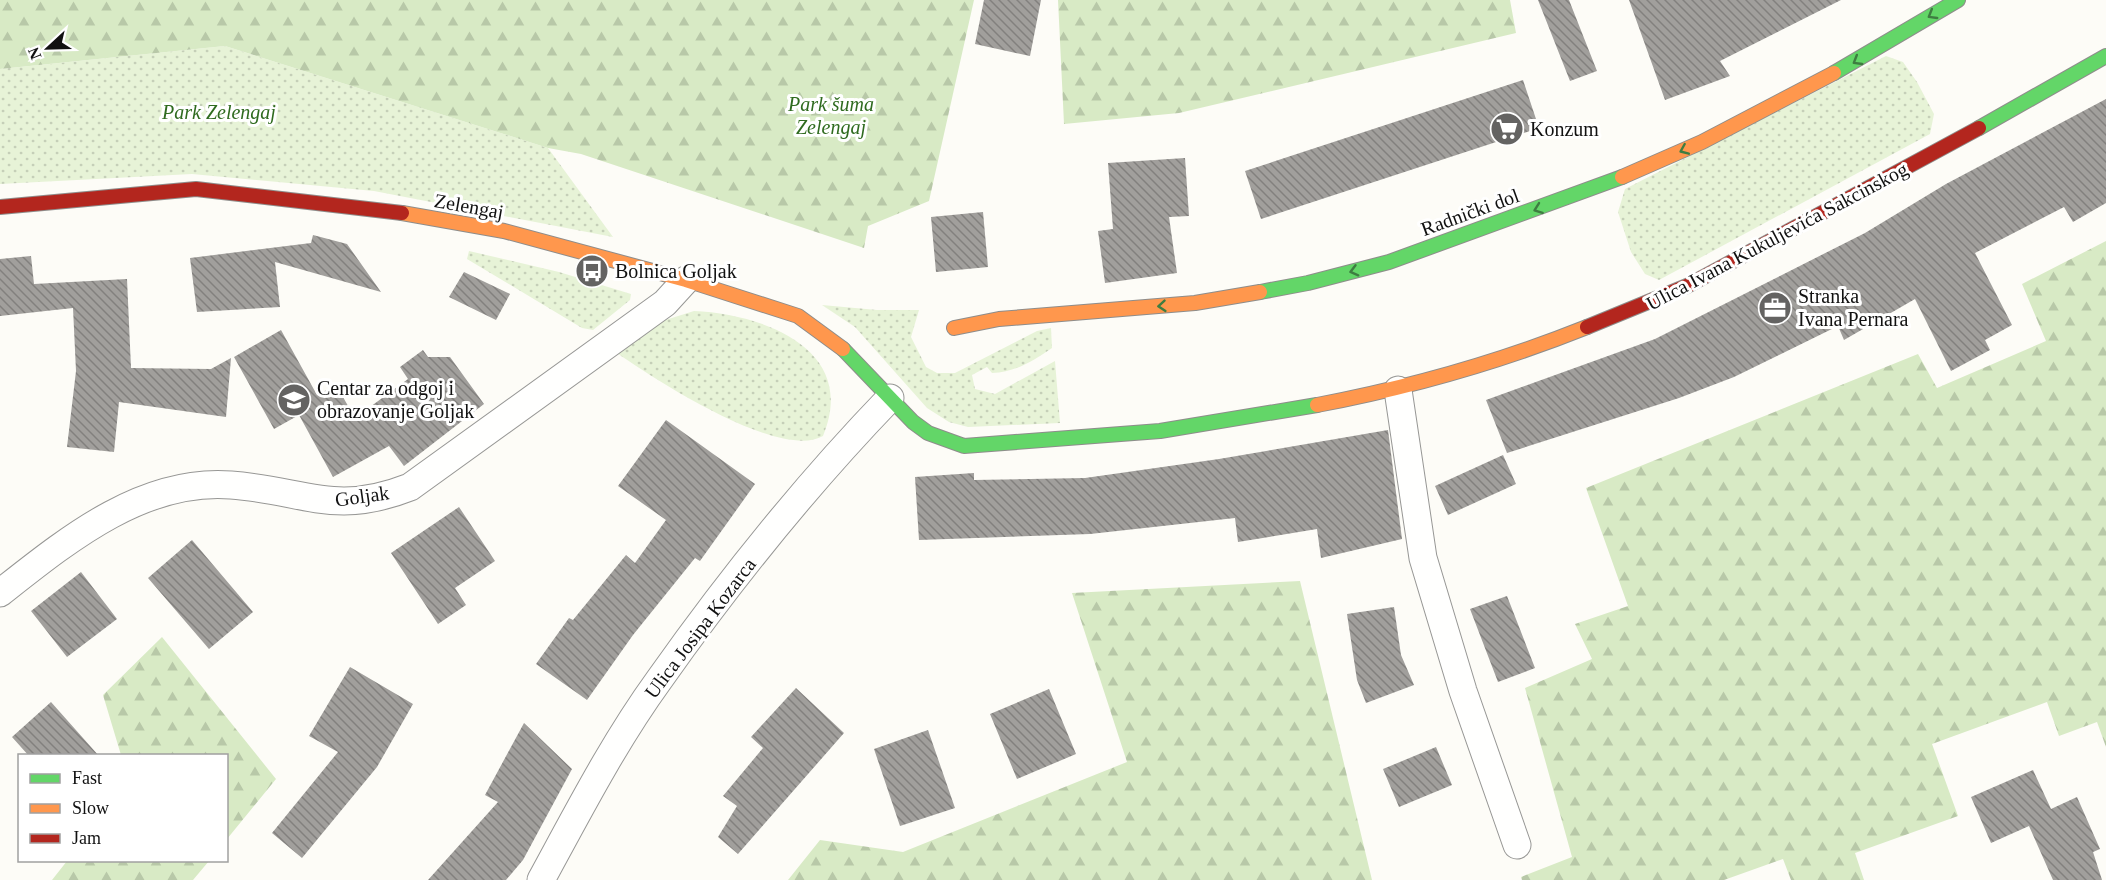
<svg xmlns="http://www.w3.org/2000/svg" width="2106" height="880" font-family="Georgia,serif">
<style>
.grass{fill:url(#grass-dots)}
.forest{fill:url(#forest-firs)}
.building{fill:url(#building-back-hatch)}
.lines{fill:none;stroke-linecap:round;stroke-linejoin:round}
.street-casing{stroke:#979795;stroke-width:29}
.fast-casing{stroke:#8e8d8b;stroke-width:16}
.slow-casing{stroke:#8e8d8b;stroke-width:16}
.jam-casing{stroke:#8e8d8b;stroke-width:16}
.street{stroke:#fffffe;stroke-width:27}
.fast{stroke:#63d668;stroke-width:14}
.slow{stroke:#ff974d;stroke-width:14}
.jam{stroke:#b3261e;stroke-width:14}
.oneway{stroke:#3e7d41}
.labels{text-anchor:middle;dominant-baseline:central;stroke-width:6;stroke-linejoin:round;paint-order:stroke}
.park-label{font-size:20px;font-style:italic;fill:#2f6b1f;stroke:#fff}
.poi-label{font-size:20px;fill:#111;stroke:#fff;text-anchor:start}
.street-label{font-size:20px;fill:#111;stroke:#fff}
</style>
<defs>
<pattern id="grass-dots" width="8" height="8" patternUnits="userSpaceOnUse" patternTransform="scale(1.5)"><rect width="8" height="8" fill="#e7f3d7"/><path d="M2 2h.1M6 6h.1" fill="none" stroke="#c5cfb8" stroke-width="1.8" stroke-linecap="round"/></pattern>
<pattern id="forest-firs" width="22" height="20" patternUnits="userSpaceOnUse" patternTransform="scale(1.5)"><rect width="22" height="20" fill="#d8eac5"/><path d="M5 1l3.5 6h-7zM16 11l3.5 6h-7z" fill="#b8c8a8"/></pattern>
<pattern id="building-back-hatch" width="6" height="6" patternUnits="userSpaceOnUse" patternTransform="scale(1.5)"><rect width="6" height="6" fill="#a19f9c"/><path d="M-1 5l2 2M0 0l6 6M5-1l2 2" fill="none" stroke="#82807e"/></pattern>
</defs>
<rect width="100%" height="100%" fill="#fdfcf7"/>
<path class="grass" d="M225,46l323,102 65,89 -239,-46 -182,-17 -192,10v-115z
M1886,56l17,6 14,20 17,32 -4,20 -271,146 -14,-6 -14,-22 -13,-40 7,-23z
M469,251l90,21 72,22 -1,6 -37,30 -11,-2 -115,-69z
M822,305l55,5h42l-8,27 15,30 11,6h18l82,-42 14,-3 1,20c-19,13 -36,24 -60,25l-5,-6 -15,8 3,14 20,5 60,-33 5,62 -92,4 -19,-5 -22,-14 -72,-81z
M694,311c69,3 165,38 129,125 -43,25 -169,-57 -206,-83l42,-31z"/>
<path class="forest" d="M0,0h974l-45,201 -61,25 -4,22 -283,-94 -33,-6 -323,-102 -225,23z
M1058,0h452l6,33 -337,80 -115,11z
M2106,241v506l-9,-25 -38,14 -12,-34 -115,42 26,72 -103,37 9,27h-73l-8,-21 -59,21h-202l-1,-3 51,-20 -47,-169 67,-29 -17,-35 53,-18 -42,-118 332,-134 19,34 109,-47 -24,-57z
M1300,581l72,299h-584l32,-40 83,12 224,-90 -55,-169z
M162,637l114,142 -49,60 -1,-83 -105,-1 -18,-60z
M67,861v-1l142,1 -16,19h-141z"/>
<path class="building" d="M984,0h57l-11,56 -55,-12z
M1538,0h31l28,71 -27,10z
M1629,0h212l-121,61 10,15 -65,24z
M1523,80l16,48 -278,91 -16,-48z
M2106,99v104l-33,19 -9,-15 -89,46 37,72 -27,15 5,10 -39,21 -36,-72 -71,41 -6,-14 -104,51 -55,21 -172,55 -21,-53 169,-61 210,-106 81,-49z
M1185,158l4,58 -20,1 8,56 -72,10 -7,-52 15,-2 -5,-66z
M983,212l5,55 -52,5 -5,-55z
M313,235l34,9 34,48 -106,-30 5,45 -83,5 -7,-54 121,-15z
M31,256l3,28 93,-5 4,89 80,1 20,-11 -5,59 -107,-15 -5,50 -47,-5 9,-76 -3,-63 -73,8v-57z
M464,272l46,22 -14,26 -47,-23z
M281,330l36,65 19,-10 19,33 53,-39 -8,-12 23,-17 5,7h22l34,47 -80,62 -15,-20 -56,31 -34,-62 -25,14 -40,-72z
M666,420l89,64 -55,77 -5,-3 -62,77 -46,65 -51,-36 33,-46 4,2 53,-65 9,8 31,-43 -48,-34z
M1388,430l14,109 -81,19 -4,-29 -79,13 -3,-24 -145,16 -171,6 -4,-63 59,-4v7l111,-2 134,-19z
M1503,455l13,29 -68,31 -13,-29z
M459,507l36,54 -40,27 11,17 -28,19 -47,-71z
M192,540l61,72 -44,37 -61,-71z
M81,572l36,47 -50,38 -36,-46z
M1507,596l28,72 -37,14 -28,-73z
M1394,607l7,48 13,30 -48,18 -9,-23 -10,-66z
M350,667l63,37 -36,63 -75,91 -30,-25 66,-81 -29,-16z
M796,688l48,45 -106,121 -20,-17 19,-31 -14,-10 40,-48 -12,-11z
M1049,689l27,65 -59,25 -27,-65z
M51,702l48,54h-70l-17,-19z
M524,723l48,46 -49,91 -17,20h-78l70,-78 -13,-7z
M928,730l27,78 -55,18 -26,-77z
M1436,747l16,38 -53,22 -16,-38z
M2033,770l18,39 26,-12 23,52 -7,3 9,28h-49l-24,-54 -38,17 -20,-46z"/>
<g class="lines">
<g class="street-casing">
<path id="street" d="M1398,390l25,168 40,133 54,154
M0,593c66,-52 142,-115 231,-108 72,5 103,32 179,2l255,-184 21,-23
M541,880c37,-68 73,-138 118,-200 70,-99 147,-195 231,-282"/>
</g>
<g class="fast-casing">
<path id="fast" d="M1834,73l124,-73
M1979,128l127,-72
M1260,292l48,-9 81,-21 233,-85
M843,349l70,73 15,11 36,13 196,-15 157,-26"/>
</g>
<g class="slow-casing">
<path id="slow" d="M1622,177l80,-35 132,-69
M402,213l102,18 182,49 112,36 45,33
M954,328l45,-9 196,-16 65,-11
M1317,405c95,-18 180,-42 270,-78"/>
</g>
<g class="jam-casing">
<path id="jam" d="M0,207l196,-18 206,24
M1587,327l100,-41 292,-158"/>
</g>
<use href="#street" class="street"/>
<use href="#fast" class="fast"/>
<use href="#slow" class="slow"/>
<use href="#jam" class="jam"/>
</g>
<defs><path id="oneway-chevron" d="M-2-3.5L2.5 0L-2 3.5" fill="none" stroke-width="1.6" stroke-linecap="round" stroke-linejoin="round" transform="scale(1.5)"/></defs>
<g class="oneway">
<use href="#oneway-chevron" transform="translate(1932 15) rotate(149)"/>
<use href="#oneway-chevron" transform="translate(1857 61) rotate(149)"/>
<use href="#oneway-chevron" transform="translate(1684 150) rotate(157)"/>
<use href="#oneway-chevron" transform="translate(1538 209) rotate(160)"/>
<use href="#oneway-chevron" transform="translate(1354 271) rotate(165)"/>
<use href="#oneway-chevron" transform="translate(1162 306) rotate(175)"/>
</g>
<defs>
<g id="supermarket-disc" transform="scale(1.725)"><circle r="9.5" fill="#646362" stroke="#fff"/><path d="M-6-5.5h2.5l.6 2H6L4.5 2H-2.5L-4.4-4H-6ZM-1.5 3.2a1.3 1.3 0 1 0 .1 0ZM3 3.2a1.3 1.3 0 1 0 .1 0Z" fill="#fff"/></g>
<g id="bus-disc" transform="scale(1.725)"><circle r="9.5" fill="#646362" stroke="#fff"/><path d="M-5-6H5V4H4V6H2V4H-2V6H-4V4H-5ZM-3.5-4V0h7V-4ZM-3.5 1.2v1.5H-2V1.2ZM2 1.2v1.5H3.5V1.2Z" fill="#fff"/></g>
<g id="office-disc" transform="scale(1.725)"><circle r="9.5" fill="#646362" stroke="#fff"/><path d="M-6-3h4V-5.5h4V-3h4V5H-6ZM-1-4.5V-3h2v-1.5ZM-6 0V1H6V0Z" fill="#fff"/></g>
<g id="school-disc" transform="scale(1.725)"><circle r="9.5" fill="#646362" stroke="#fff"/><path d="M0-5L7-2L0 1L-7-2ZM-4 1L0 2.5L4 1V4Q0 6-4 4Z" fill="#fff"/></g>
</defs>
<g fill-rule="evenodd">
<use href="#supermarket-disc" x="1507" y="129"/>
<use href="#bus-disc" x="592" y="271"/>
<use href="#office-disc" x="1775" y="308"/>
<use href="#school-disc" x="294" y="400"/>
</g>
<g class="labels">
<g class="park-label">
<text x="831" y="104">Park šuma<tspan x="831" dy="23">Zelengaj</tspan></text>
<text x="219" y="112">Park Zelengaj</text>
</g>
<g class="poi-label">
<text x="1530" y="129">Konzum</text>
<text x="615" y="271">Bolnica Goljak</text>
<text x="1798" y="296">Stranka<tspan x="1798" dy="23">Ivana Pernara</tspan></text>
<text x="317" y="388">Centar za odgoj i<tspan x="317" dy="23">obrazovanje Goljak</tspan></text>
</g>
<g class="street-label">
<text transform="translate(469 206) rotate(10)">Zelengaj</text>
<text transform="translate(1470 212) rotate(-20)">Radnički dol</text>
<text transform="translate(1777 236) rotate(-28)">Ulica Ivana Kukuljevića Sakcinskog</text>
<text transform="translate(362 496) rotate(-8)">Goljak</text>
<text transform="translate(700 628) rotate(-53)">Ulica Josipa Kozarca</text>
</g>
</g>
<rect x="18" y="754" width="210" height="108" fill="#ffffff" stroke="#a0a0a0" stroke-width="1.5"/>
<rect x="30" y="774" width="30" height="9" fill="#63d668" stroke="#a0a0a0" stroke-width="1.5"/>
<text x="72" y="784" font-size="18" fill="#111111">Fast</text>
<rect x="30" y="804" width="30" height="9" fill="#ff974d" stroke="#a0a0a0" stroke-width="1.5"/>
<text x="72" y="814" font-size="18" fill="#111111">Slow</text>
<rect x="30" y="834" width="30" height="9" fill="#b3261e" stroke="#a0a0a0" stroke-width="1.5"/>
<text x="72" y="844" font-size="18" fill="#111111">Jam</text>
<g transform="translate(48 48) rotate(248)" stroke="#ffffff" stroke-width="4.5" paint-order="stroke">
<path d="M0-4.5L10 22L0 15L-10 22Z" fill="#111111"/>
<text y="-9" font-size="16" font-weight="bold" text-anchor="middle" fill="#111111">N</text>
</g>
</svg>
